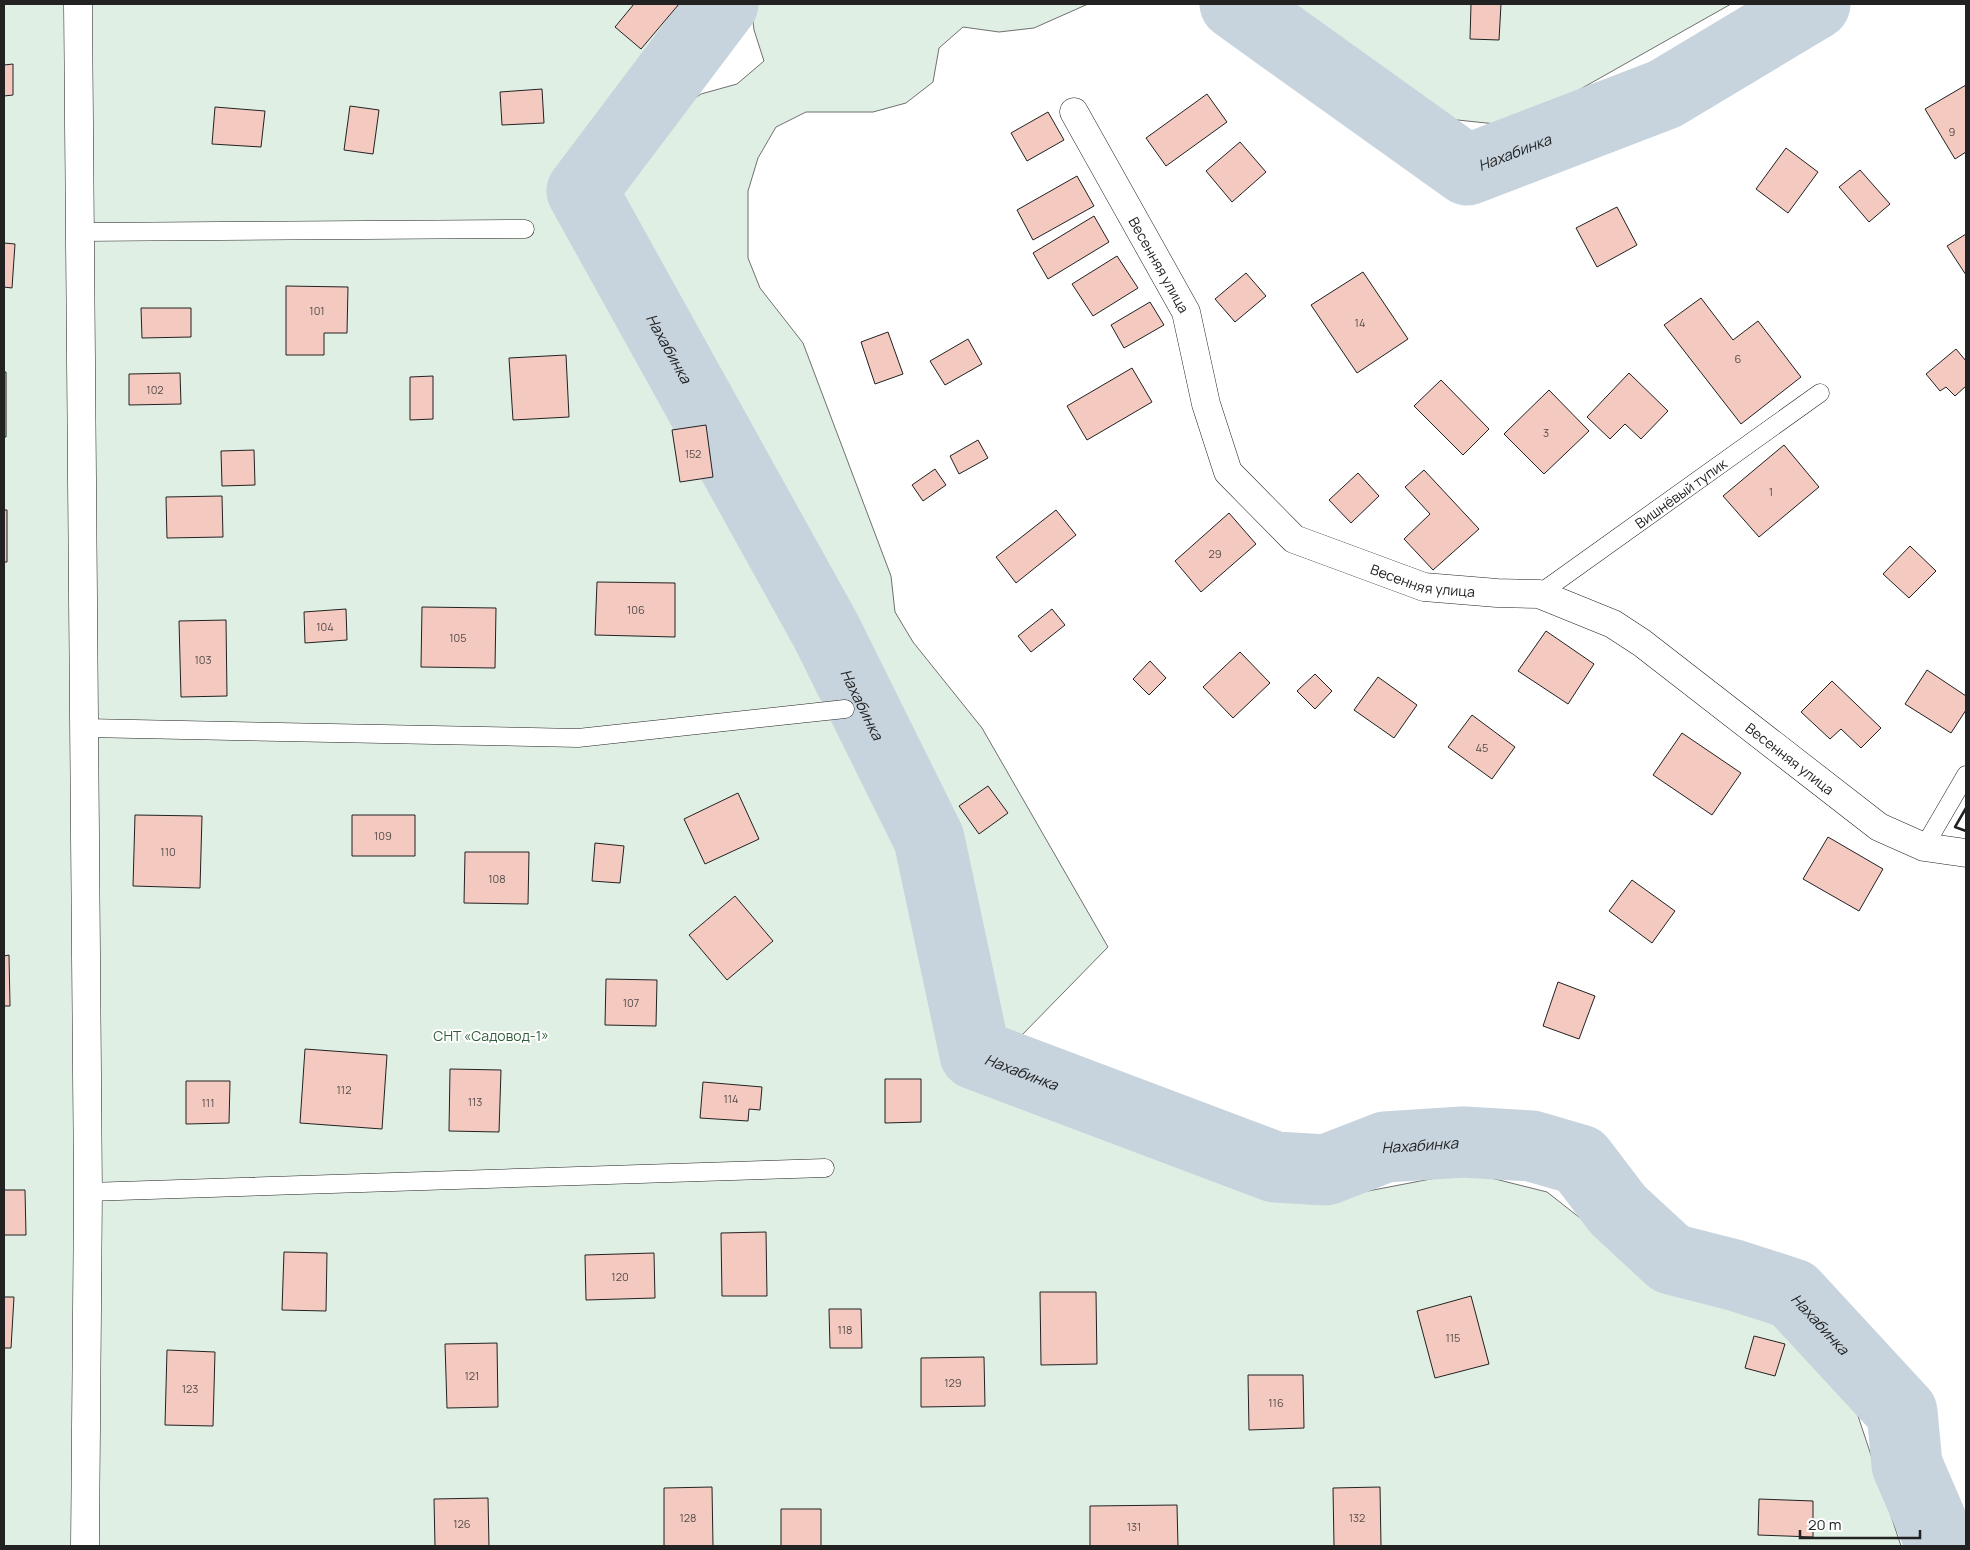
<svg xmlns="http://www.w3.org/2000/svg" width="1970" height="1550" font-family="Manrope,sans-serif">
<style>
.green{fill:#e0efe3;stroke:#6f6f6f}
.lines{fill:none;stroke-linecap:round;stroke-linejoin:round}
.river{stroke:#c7d3dd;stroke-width:71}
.building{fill:#f3c9c0;stroke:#222}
.service-casing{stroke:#222;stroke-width:19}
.minor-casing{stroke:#222;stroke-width:29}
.service{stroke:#fff;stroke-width:18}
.minor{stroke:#fff;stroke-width:28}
.wall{stroke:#222;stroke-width:2.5}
.labels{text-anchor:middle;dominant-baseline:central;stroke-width:4;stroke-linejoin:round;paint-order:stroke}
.number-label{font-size:11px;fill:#564c4a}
.street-label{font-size:14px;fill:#222;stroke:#fff}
.park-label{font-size:14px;fill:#2f5e38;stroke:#fff}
.water-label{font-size:15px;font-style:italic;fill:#222;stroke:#fff}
</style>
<rect width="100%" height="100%" fill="#fff"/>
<path class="green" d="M4,4h695l-109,127 -30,72 26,55 78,115 42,42 153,301 42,-1 -7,-3 -127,-233 -46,-93 -107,-189 27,-62 60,-41 36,-10 27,-23 -10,-31 -3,-26h337l-54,24 -35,4 -36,-5 -24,21 -6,34 -27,21 -33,9h-67l-30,15 -18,31 -10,33v67l12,30 43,55 88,233 4,36 18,30 69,86 126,219 -132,135 74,34 198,67 115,9 104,-20 80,20 102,80 178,50 74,224h-1897z
M1264,4h467l-216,122 -67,-7 -86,-51z
M1956,1539h10v7h-25z"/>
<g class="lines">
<g class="river">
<path id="s1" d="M723,4l-141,187 244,440 103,208 46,215 300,113 51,3 59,-23 78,-5 69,4 48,14 38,50 53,49 63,16 59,19 109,118 5,53 31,72 6,9"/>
<path id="s2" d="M1235,4l232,166 198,-76 150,-90"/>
</g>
</g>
<path class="building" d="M634,4h45l-38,45 -26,-22z
M1471,4h30l-2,36 -29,-1z
M13,64v31l-9,1v-31z
M1966,85v67l-11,7 -30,-50z
M542,89l2,34 -42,2 -2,-33z
M1207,94l20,28 -61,44 -20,-28z
M350,106l29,4 -6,44 -29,-4z
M215,107l50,4 -4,36 -49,-3z
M1048,112l16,28 -37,21 -16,-28z
M1240,142l26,30 -34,30 -26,-31z
M1786,148l32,24 -30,41 -32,-24z
M1860,170l30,34 -21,18 -30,-35z
M1077,176l17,30 -61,34 -16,-30z
M1617,207l20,38 -40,22 -21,-39z
M1094,216l15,26 -61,37 -15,-26z
M1966,234v41l-19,-29z
M4,243l11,1 -3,44 -8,-1z
M1117,256l21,32 -45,28 -21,-32z
M1363,272l45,67 -51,34 -46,-68z
M1246,273l20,23 -31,26 -20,-23z
M286,286l62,1 -1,46h-23v22h-38z
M1701,298l32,42 25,-19 43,56 -60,47 -77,-99z
M1150,302l14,23 -40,23 -13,-23z
M141,308h50v29l-49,1z
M888,332l15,42 -28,10 -14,-42z
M968,339l14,25 -37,21 -15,-24z
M1956,349l10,12v25l-11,10 -9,-9 -6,4 -14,-17z
M566,355l3,62 -56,3 -4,-62z
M1132,368l20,34 -65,38 -20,-34z
M4,372h2v65h-2z
M180,373l1,31 -52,1v-31z
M1629,373l39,38 -27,28 -16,-15 -15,15 -23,-22z
M433,376v43l-23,1v-43z
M1441,380l48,49 -26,26 -49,-49z
M1549,390l40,41 -45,43 -40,-40z
M706,425l7,52 -33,5 -8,-52z
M978,440l10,18 -29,16 -9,-18z
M1784,445l35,42 -60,50 -36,-41z
M254,450l1,35 -33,1 -1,-35z
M935,469l11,16 -23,16 -11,-16z
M1424,470l55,59 -46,41 -29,-31 26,-25 -25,-27z
M1358,473l21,23 -28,27 -22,-23z
M222,496l1,41 -56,1 -1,-41z
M4,510h3v52h-3z
M1056,510l20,25 -60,48 -20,-26z
M1229,513l27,31 -55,48 -26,-31z
M1910,546l26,25 -27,27 -26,-24z
M597,582l78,1v54l-80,-2z
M422,607l74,1 -1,60 -74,-1z
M346,609l1,31 -42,3 -1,-31z
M1052,609l13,16 -34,27 -13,-16z
M226,620l1,76 -46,1 -2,-76z
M1546,631l48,33 -26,40 -50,-33z
M1240,652l30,31 -37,35 -30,-31z
M1150,661l16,17 -17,17 -16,-16z
M1927,670l39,26v14l-15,23 -46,-29z
M1315,674l17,17 -17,18 -18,-18z
M1378,677l39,28 -23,33 -40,-28z
M1832,681l49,47 -20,20 -20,-19 -11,10 -29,-27z
M1472,715l43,32 -23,32 -44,-32z
M1682,733l59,40 -29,42 -59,-40z
M988,786l20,27 -29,21 -20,-28z
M738,793l21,46 -54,25 -21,-45z
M135,815l67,1 -2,72 -67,-2z
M352,815h63v41h-63z
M1828,837l55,32 -24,42 -56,-32z
M595,843l29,3 -4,37 -28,-2z
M465,852h64l-1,52 -64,-1z
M1632,880l43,31 -23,32 -43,-32z
M735,896l38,45 -46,39 -38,-45z
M9,955l1,51h-6v-50z
M606,979l51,1 -1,46 -51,-1z
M1558,982l37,14 -16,43 -36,-13z
M305,1049l82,6 -5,74 -82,-6z
M450,1069l51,1 -2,62 -50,-1z
M885,1079h36v43l-36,1z
M186,1081h44l-1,42 -43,1z
M703,1082l59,5 -2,23 -11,-1 -1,12 -48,-3z
M4,1190h21l1,45h-22z
M766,1232l1,64h-45l-1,-63z
M284,1252l43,1 -1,58 -44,-1z
M654,1253l1,45 -69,2 -1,-45z
M1040,1292h56l1,72 -56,1z
M1471,1296l18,68 -54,14 -18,-67z
M4,1297h10l-3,51h-7z
M829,1309h32l1,39h-32z
M1754,1336l31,8 -10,32 -30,-8z
M497,1343l1,64 -51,1 -2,-64z
M167,1350l48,2 -2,74 -48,-1z
M984,1357l1,49 -64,1v-49z
M1248,1375h55l1,53 -55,2z
M712,1487l1,59h-49v-58z
M1380,1487l1,59h-47l-1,-58z
M488,1498l1,48h-54l-1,-47z
M1759,1499l54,2v36l-55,-2z
M1177,1505l1,41h-88v-40z
M781,1509h40v37h-40z"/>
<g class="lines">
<g class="service-casing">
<g id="service">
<path d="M79,232l446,-3"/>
<path id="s3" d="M1539,594l281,-201"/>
<path d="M86,728l492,10 267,-29"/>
<path d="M1924,847l42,-72"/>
<path d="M88,1192l737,-24"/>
</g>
</g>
<g class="minor-casing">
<g id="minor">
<path d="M78,4l10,1188 -3,354"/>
<path id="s4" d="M1074,112l112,200 20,92 22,68 66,67 130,48 73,6 42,1 74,30 29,19 237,184 45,20 42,6"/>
</g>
</g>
<use href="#service" class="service"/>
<use href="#minor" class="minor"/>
<path class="wall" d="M1966,808l-11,19 11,4"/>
</g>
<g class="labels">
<g class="number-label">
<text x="1952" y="131">9</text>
<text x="317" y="310">101</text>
<text x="1360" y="322">14</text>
<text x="1738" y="358">6</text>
<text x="155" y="389">102</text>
<text x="1546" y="432">3</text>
<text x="693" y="453">152</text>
<text x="1771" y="491">1</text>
<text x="1215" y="553">29</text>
<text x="636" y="609">106</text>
<text x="325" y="626">104</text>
<text x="458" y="637">105</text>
<text x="203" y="659">103</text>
<text x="1482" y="747">45</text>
<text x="383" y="835">109</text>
<text x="168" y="851">110</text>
<text x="497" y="878">108</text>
<text x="631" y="1002">107</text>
<text x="344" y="1089">112</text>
<text x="731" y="1098">114</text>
<text x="475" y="1101">113</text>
<text x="208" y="1102">111</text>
<text x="620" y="1276">120</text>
<text x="845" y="1329">118</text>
<text x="1453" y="1337">115</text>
<text x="472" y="1375">121</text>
<text x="953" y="1382">129</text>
<text x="190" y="1388">123</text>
<text x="1276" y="1402">116</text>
<text x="688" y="1517">128</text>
<text x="1357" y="1517">132</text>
<text x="462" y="1523">126</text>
<text x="1134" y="1526">131</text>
</g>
<g class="street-label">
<text stroke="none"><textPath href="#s4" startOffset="175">Весенняя улица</textPath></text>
<text stroke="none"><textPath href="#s3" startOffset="174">Вишнёвый тупик</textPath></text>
<text stroke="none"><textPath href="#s4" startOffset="625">Весенняя улица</textPath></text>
<text stroke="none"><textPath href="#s4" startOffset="1045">Весенняя улица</textPath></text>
</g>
<g class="park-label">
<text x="491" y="1035">СНТ «Садовод-1»</text>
</g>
<g class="water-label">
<text stroke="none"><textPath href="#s2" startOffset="336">Нахабинка</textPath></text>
<text stroke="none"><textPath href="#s1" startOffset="414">Нахабинка</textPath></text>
<text stroke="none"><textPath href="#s1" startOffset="819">Нахабинка</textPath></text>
<text stroke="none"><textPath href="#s1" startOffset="1239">Нахабинка</textPath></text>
<text stroke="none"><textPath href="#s1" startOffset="1659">Нахабинка</textPath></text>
<text stroke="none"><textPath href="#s1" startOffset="2124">Нахабинка</textPath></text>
</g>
</g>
<rect width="1970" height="1550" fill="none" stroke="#222222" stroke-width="10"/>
<path d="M1800 1530v8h120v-8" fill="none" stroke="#222222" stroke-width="2.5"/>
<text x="1808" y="1530" font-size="15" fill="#222222" stroke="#ffffff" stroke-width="4" paint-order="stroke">20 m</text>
</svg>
